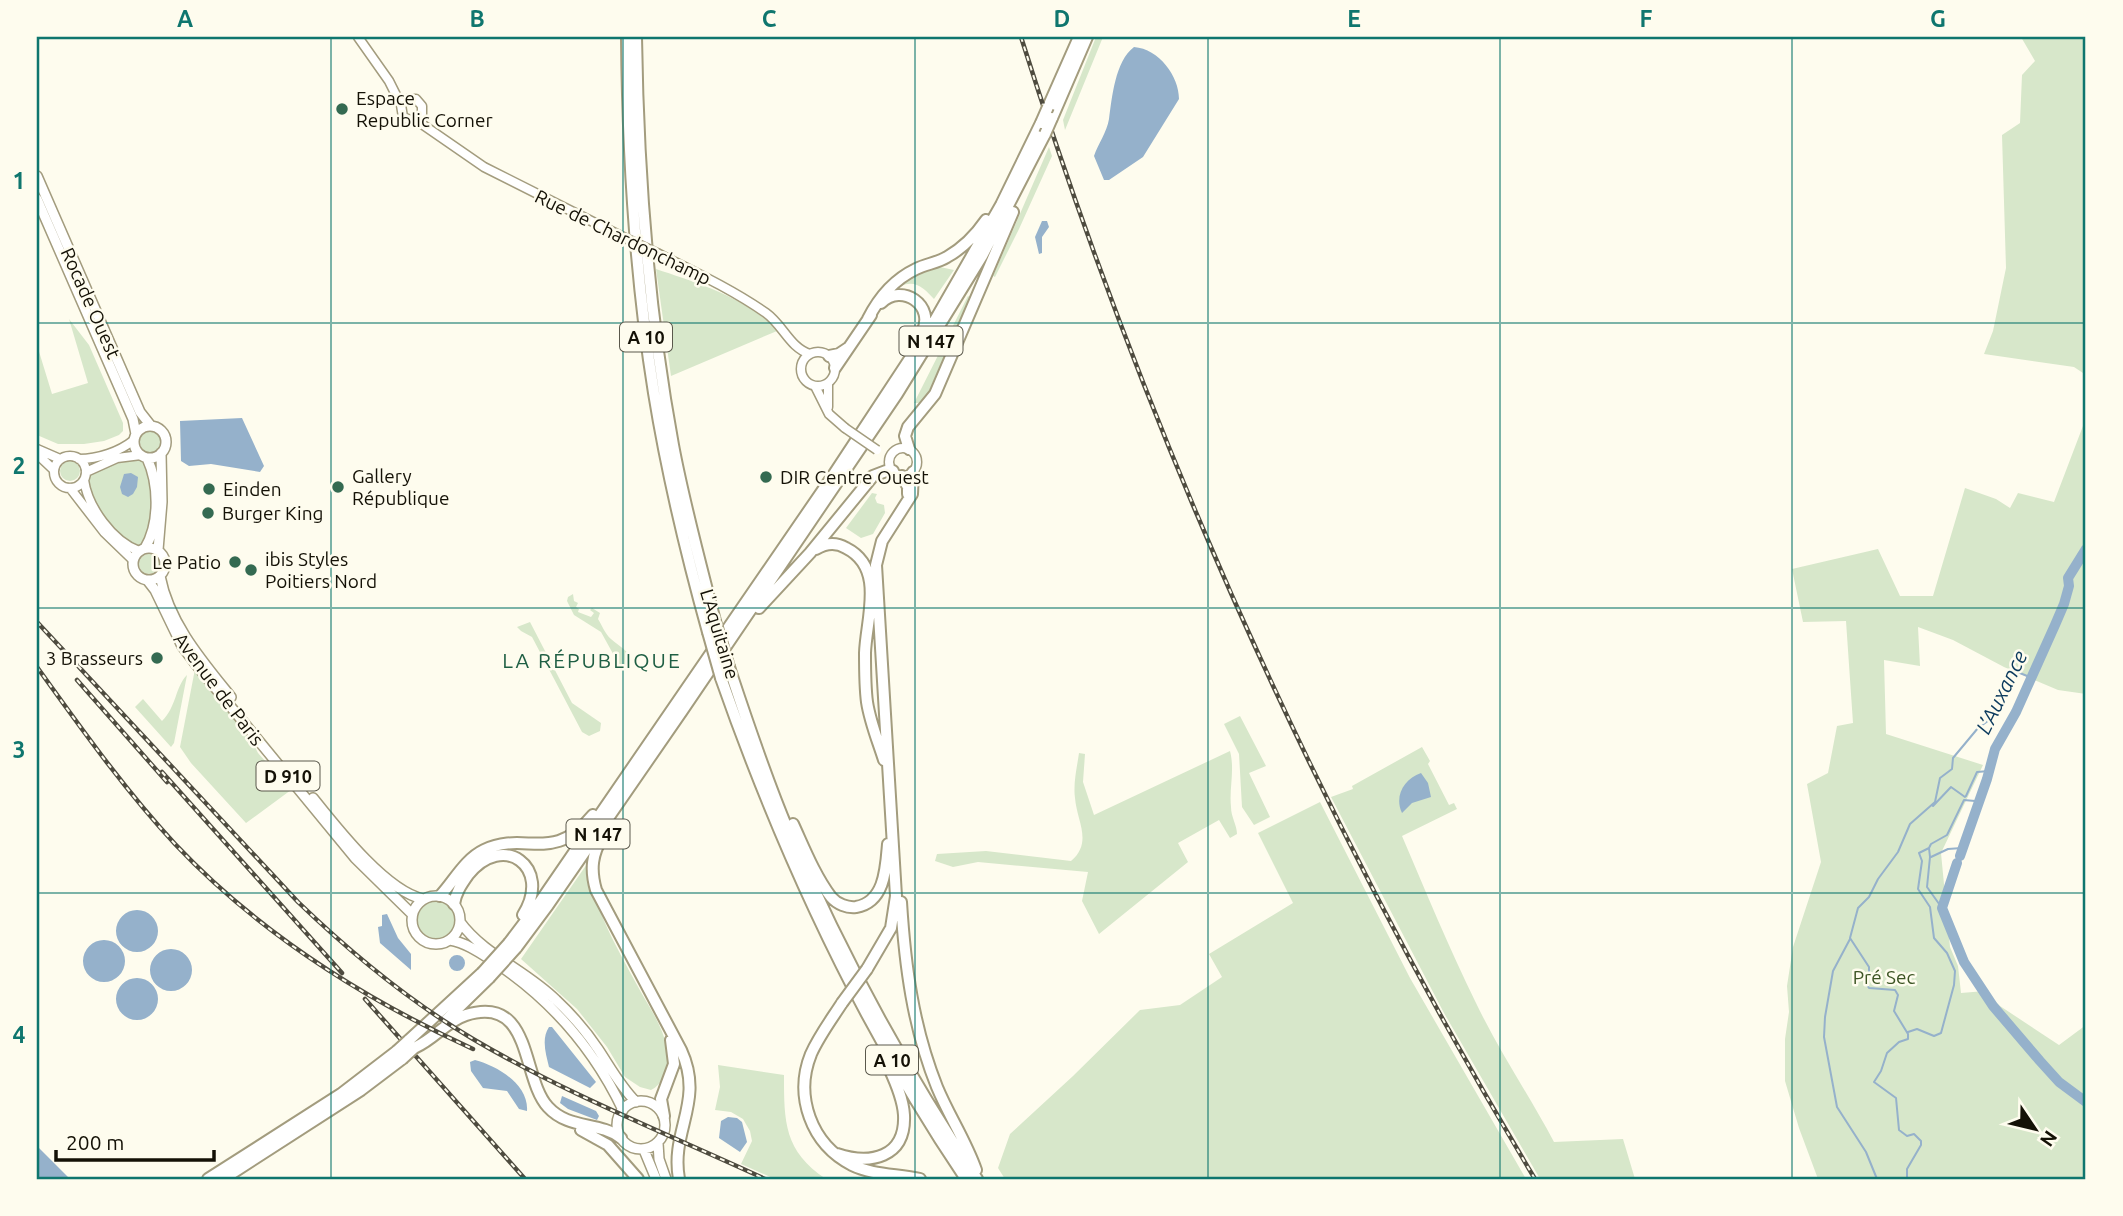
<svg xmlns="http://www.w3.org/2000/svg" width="2123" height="1216" font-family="Ubuntu,sans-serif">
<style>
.green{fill:#d7e7ca}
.water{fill:#95b1cb}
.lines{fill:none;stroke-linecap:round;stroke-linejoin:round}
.stream{stroke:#95b1cb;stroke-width:2}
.river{stroke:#95b1cb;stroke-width:10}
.secondary-casing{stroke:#a39c7e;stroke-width:11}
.primary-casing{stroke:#a39c7e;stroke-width:12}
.highway-casing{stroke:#a39c7e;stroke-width:14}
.secondary{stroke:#fff;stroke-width:8}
.primary{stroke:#fff;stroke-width:9}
.highway{stroke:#fff;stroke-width:10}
.rail-casing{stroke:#4e4b3f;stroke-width:4.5}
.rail{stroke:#fefcee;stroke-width:2;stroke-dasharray:5;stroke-linecap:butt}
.secondary-bridge-casing{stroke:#a39c7e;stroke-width:11;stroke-linecap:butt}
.highway-bridge-casing{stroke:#a39c7e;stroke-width:14;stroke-linecap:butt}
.secondary-bridge{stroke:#fff;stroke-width:8}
.highway-bridge{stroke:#fff;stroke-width:10}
.grid{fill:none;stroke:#0f766e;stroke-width:2;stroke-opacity:0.55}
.poi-dot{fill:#346a51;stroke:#fefcee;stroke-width:2.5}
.labels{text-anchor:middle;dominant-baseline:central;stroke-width:5;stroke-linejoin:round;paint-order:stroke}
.shield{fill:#fefcee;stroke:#5a584c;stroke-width:2}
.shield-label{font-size:18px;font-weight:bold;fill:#141106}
.poi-label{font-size:19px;fill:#141106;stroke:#fefcee;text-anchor:start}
.street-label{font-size:19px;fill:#141106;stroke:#fefcee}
.park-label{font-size:19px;fill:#3d5524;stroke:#fefcee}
.neighbourhood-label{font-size:21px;letter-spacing:2px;fill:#1f5f44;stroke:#fefcee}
.water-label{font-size:21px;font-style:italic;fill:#0b3a5d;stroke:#fefcee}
.neatline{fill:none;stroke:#0f766e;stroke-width:2.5}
.grid-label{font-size:23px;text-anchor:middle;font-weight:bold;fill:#0f766e}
</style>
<rect width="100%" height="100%" fill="#fefcee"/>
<path class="green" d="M1096,37h7l-38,93 -2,-10z
M2021,37h65v338l-12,-8 -90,-13 9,-23 13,-63 -4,-133 18,-12 2,-48 13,-14z
M1049,147l3,9 -33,73 -24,48 -2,-1z
M940,267l14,3 -20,29c-9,-10 -19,-20 -33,-13l19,-14z
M656,269c39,13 94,30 121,62l-106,45z
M968,296l2,1 -44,101 -6,5h-6z
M69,319l20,26 34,78v8l-4,4 -15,6 -20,3h-26l-21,-9v-90l15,49 36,-11z
M2086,418v276l-28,-4 -54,-23 -51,-27 -35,-13 2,39 -36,-6 2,74 97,31 -42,88 9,94 8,19 3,27 24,-2 15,15 59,39 27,-20v154h-268l-19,-51 -14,-47v-42l4,-27 -2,-26 6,-39 28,-85 -14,-78 21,-11 9,-47 16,-3 -7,-102 -43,1 -11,-53 86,-20 22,47h33l32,-108 31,11 14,9 8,-15 36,9z
M140 442a11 11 0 1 1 22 0a11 11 0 1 1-22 0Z
M137,457l10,7c8,26 6,54 -3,79l-7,4c-28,-16 -42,-39 -50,-68 10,-16 33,-18 50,-22z
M60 471a10 10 0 1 1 20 0a10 10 0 1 1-20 0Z
M872,493l5,1 -2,4 2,5 7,2 1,8 -12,21 -12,4 -15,-10z
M139 564a10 10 0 1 1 20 0a10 10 0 1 1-20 0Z
M573,594l1,7 4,2 -2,4 3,2 -1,3 13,5 3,-4 -4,-3 2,-2 8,5 -2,6c4,6 7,15 13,20 11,10 25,14 16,31h-5l-21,-38 -27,-17 -7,-14 1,-4z
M530,622l42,81 29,20 -1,8 -11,5 -7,-4 -50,-95 -11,-6 -4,-4z
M195,669l57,72 6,12 33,37 -45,33 -55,-60 -11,-16z
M187,675l-13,68 -3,4 -36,-40 8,-8 19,22c15,-15 13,-34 25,-46z
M1240,716l26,50 -17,7 21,44 -16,8 -12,-18 -3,-53 -15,-30z
M1422,747l8,14 -2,3 21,41 5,-2 3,6 -55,27c24,56 47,112 74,167 23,48 53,92 78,139l69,-3 12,40h-95l-96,-166 -113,-216 22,-8 -1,-3z
M1230,751c5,19 -1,37 1,56 0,10 6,18 6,27l-7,4 -11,-18 -41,23 10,19 -89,72 -17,-33 6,-29 -110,-10 -25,5 -18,-6 2,-7 49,-3 85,10c22,-19 6,-39 4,-63 -2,-14 2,-31 4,-45l6,1 -2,28 11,33z
M1320,802l90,176 116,201h-521l-7,-11 12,-34 63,-58 67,-66 40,-5 42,-28 -13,-23 84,-51 -35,-70z
M587,864c6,45 33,89 55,130 10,17 21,34 25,54 4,15 -2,35 -16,42l-11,-3 -15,-10 -18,-30 -30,-38 -56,-50z
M417 920a19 19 0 1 1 38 0a19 19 0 1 1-38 0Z
M718,1065l66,10c0,47 0,76 42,104h-51l-34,-15 11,-23 -2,-10 -7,-12 -12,-7 -16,-2 5,-23z"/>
<path class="water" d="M1134,47c25,2 45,29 45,52l-36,58 -34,23h-5l-10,-24c4,-12 13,-24 15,-37 3,-21 6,-58 25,-72z
M1042,221h5l2,6 -7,10v16l-3,1 -4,-17z
M242,418l22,48 -4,6 -49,-8 -22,2 -8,-5 -1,-40z
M131,473l7,4 -1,10 -4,7 -5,3 -6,-3 -2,-7 4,-13z
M1421,773l7,10 3,14 -19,6 -10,10c-8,-17 2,-34 19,-40z
M116 931a21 21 0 1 1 42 0a21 21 0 1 1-42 0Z
M387,914l11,24 13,16v16l-31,-27 -2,-16 4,-1v-11z
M83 961a21 21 0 1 1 42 0a21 21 0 1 1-42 0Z
M150 970a21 21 0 1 1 42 0a21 21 0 1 1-42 0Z
M449 963a8 8 0 1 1 16 0a8 8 0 1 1-16 0Z
M116 999a21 21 0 1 1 42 0a21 21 0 1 1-42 0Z
M549,1027h3l44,55 -6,6 -41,-21c-3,-13 -8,-28 0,-40z
M475,1060c23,6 54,25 52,51l-8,-2 -12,-18 -24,-3 -12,-17 -1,-9z
M562,1096l34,15 3,5 -2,4 -29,-11 -8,-6z
M728,1117l9,1 5,4 5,20 -7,10 -21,-14 2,-17z
M37,1146l33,33h-33z"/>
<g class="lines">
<path class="stream" d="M1966,796l11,-24 12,-1
M1933,806l18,-19 14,10
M1931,857l17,-8 14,-1
M1942,908l-15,-21 3,-30 -1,-9 2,-4 16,-9 17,-35 11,1 4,-3
M1850,939l-17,32 -8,46 -1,20 13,70 29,45 11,27
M1908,1032l9,-3 17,7 7,-3 13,-48 1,-14 -8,-18 -13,-15 -4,-31 -12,-18 4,-28 -3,-8 10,-5
M1907,1179v-10l14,-24v-4l-7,-7 -7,2 -8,-6 -3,-32 -22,-16 7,-11 6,-18 12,-11 9,-3v-5l-14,-23 4,-16 -3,-5 -26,-2 -7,-11 7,-4v-6l-19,-29 8,-30 11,-11 9,-18 20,-27 12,-28 25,-22 5,-24 12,-9 1,-11 25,-30 17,-12 5,-22 15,-23 17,7"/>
<path class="river" d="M1960,856l27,-77 8,-30 21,-37 39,-87 9,-21 5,-18 -1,-8 18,-29
M1957,863l-15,45 22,54 29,44 47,55 19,21 27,20"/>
<g class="secondary-casing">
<path id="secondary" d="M358,37l31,44 12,24 2,12 10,4 9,-7v-8l-6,-7h-8l-7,6
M416,120l68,47 137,69
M659,254c36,18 74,36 107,59 17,12 24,35 44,41
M801 369a17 17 0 1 1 34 0a17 17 0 1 1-34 0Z
M828,383v24
M815,386l14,28 16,14
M889 462a14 14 0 1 1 28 0a14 14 0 1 1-28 0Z
M37,449l23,10
M37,454l17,16
M54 472a16 16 0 1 1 32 0a16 16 0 1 1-32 0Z
M79,459c19,0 40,-7 55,-19
M86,472l31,-14 24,-3
M84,480c4,27 28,61 55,71
M70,488l34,44 29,28"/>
</g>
<g class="primary-casing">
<path id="primary" d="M37,176l103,236 11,14
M37,199l96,220 3,15
M134 442a16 16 0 1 1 32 0a16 16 0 1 1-32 0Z
M133 564a16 16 0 1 1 32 0a16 16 0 1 1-32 0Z
M145,548c15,-25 14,-64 2,-90
M158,550l4,-48 -1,-49
M160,576c9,47 42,85 71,121
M148,581l7,9 27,56 12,16 161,196 57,56
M313,798c24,30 73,93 110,101
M412 920a24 24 0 1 1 48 0a24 24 0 1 1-48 0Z
M460,922c24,33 67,49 96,78 16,15 30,31 42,49 12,18 22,37 38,53
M450,940c16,3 29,12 43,21 58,38 100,86 130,149
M617 1125a24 24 0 1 1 48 0a24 24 0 1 1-48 0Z
M658,1143l1,16 7,20
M644,1150l12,29"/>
</g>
<g class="highway-casing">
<path id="highway" d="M627,37c1,119 8,238 27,356 13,80 32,160 54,239
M636,37c2,137 12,273 37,408 11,59 27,117 42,176
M1048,107l31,-70
M1052,118l35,-81
M881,303c21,-21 55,3 41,29
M868,319c11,-22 25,-39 48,-50 10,-5 21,-6 31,-12 16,-9 28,-21 39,-37
M829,356l10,-2 9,-6
M835,368l36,-53
M909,449l-4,-13 3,-9 27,-33 78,-182
M902,476l6,11v7
M816,549c10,-6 20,-7 30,-1 40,20 20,71 19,105 0,15 0,34 2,49 3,20 11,39 17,58
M759,608l51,-55 63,-77 13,-5h7
M729,667c18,54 36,109 58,161 52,123 116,240 190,351
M721,678c62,177 140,346 245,501
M793,824c11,24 22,52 38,73 6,7 16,11 25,10 29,-5 30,-39 32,-63
M603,836c-11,18 -13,33 -7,54l85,160c24,52 -11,80 -2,129
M440,896c14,-15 25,-37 44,-46 42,-20 68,15 109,-35
M901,902c4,64 12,125 36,185 12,29 29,54 39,83
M454,904c2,-12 7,-19 14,-29 35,-44 85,-8 55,40
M509,943l31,-41 294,-428 100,-152 67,-117 40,-82
M516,948l32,-43 134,-194 215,-317 85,-138 63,-122
M867,969l24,-41 5,-32 -20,-331 6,-24 30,-47 1,-22
M842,1003c-11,17 -23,33 -31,51 -17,42 0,90 41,111 20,10 46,9 68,14
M446,1020l43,-42
M408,1041l74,-68
M416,1047c18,-8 31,-26 50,-32 67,-21 55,63 82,92 21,23 51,14 73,31
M664,1116l-3,-17 13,-35 -3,-24
M581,1130l27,15 30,34
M837,1154c33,11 69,4 67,-39 -1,-16 -8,-32 -15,-47
M208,1179l133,-85 56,-43
M223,1179l138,-89 41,-31"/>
</g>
<use href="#secondary" class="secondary"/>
<use href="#primary" class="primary"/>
<use href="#highway" class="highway"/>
<g class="rail-casing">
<path id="rail" d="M1021,37c126,399 299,784 514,1142
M37,622l261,280c54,52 111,99 175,137 93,55 195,95 292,140
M37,667c44,61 87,122 138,177 84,89 187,154 298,205
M77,680l90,102
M162,772l180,201
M365,999l160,180"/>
</g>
<use href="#rail" class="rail"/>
<g class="secondary-bridge-casing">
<path id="secondary-bridge" d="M621,236l38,18
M845,428l32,22"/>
</g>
<g class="highway-bridge-casing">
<path id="highway-bridge" d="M1041,123l7,-16
M1045,134l7,-16
M715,621l14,46
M708,632l13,46
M482,973l27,-30
M489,978l27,-30
M842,1003l25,-34
M397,1051l11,-10
M402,1059l12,-11"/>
</g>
<use href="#secondary-bridge" class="secondary-bridge"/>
<use href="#highway-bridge" class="highway-bridge"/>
</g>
<path class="grid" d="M331,37v1142M623,37v1142M915,37v1142M1208,37v1142M1500,37v1142M1792,37v1142M37,323h2049M37,608h2049M37,893h2049"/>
<g class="poi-dot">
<circle cx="342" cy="109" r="7"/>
<circle cx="766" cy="477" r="7"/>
<circle cx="338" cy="487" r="7"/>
<circle cx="209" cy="489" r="7"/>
<circle cx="208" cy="513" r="7"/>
<circle cx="235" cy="562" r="7"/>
<circle cx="251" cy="570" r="7"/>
<circle cx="157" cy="658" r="7"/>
</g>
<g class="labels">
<g class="shield">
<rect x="620" y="322.5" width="52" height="29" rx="5"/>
<rect x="899.5" y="326.5" width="63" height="29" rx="5"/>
<rect x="256.5" y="761.5" width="63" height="29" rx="5"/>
<rect x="566.5" y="819.5" width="63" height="29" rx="5"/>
<rect x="866" y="1045.5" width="52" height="29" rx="5"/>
</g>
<g class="shield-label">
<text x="646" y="337">A 10</text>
<text x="931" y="341">N 147</text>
<text x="288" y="776">D 910</text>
<text x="598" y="834">N 147</text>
<text x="892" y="1060">A 10</text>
</g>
<g class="poi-label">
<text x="356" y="98">Espace<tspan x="356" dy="22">Republic Corner</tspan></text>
<text x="352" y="476">Gallery<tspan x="352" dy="22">République</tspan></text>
<text x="780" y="477">DIR Centre Ouest</text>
<text x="223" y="489">Einden</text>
<text x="222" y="513">Burger King</text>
<text x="265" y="559">ibis Styles<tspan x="265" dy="22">Poitiers Nord</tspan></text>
<text x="221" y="562" text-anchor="end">Le Patio</text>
<text x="143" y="658" text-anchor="end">3 Brasseurs</text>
</g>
<g class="street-label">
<text transform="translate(623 237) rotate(26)">Rue de Chardonchamp</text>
<text transform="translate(91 303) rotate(66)">Rocade Ouest</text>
<text transform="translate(720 634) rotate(73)">L'Aquitaine</text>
<text transform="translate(219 689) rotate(53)">Avenue de Paris</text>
</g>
<g class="park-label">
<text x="1884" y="977">Pré Sec</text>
</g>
<g class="neighbourhood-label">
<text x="592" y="660">LA RÉPUBLIQUE</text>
</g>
<g class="water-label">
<text transform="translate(2001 692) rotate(-64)">L’Auxance</text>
</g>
</g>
<rect width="2123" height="1216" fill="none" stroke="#fefcee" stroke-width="77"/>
<g transform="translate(2035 1129) rotate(125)" stroke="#fefcee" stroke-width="5" paint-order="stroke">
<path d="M0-5L12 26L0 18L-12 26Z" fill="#141106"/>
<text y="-10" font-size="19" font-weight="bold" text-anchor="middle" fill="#141106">N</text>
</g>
<path d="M56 1150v10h158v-10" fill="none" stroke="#141106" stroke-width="3.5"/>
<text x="66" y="1150" font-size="21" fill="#141106" stroke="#fefcee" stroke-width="5" paint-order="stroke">200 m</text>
<rect x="38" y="38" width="2046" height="1140" class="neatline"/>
<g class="grid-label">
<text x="185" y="27">A</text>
<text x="477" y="27">B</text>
<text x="769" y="27">C</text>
<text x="1062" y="27">D</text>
<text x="1354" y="27">E</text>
<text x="1646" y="27">F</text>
<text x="1938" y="27">G</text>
<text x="19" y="189">1</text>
<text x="19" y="474">2</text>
<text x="19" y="758">3</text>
<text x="19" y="1043">4</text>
</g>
</svg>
